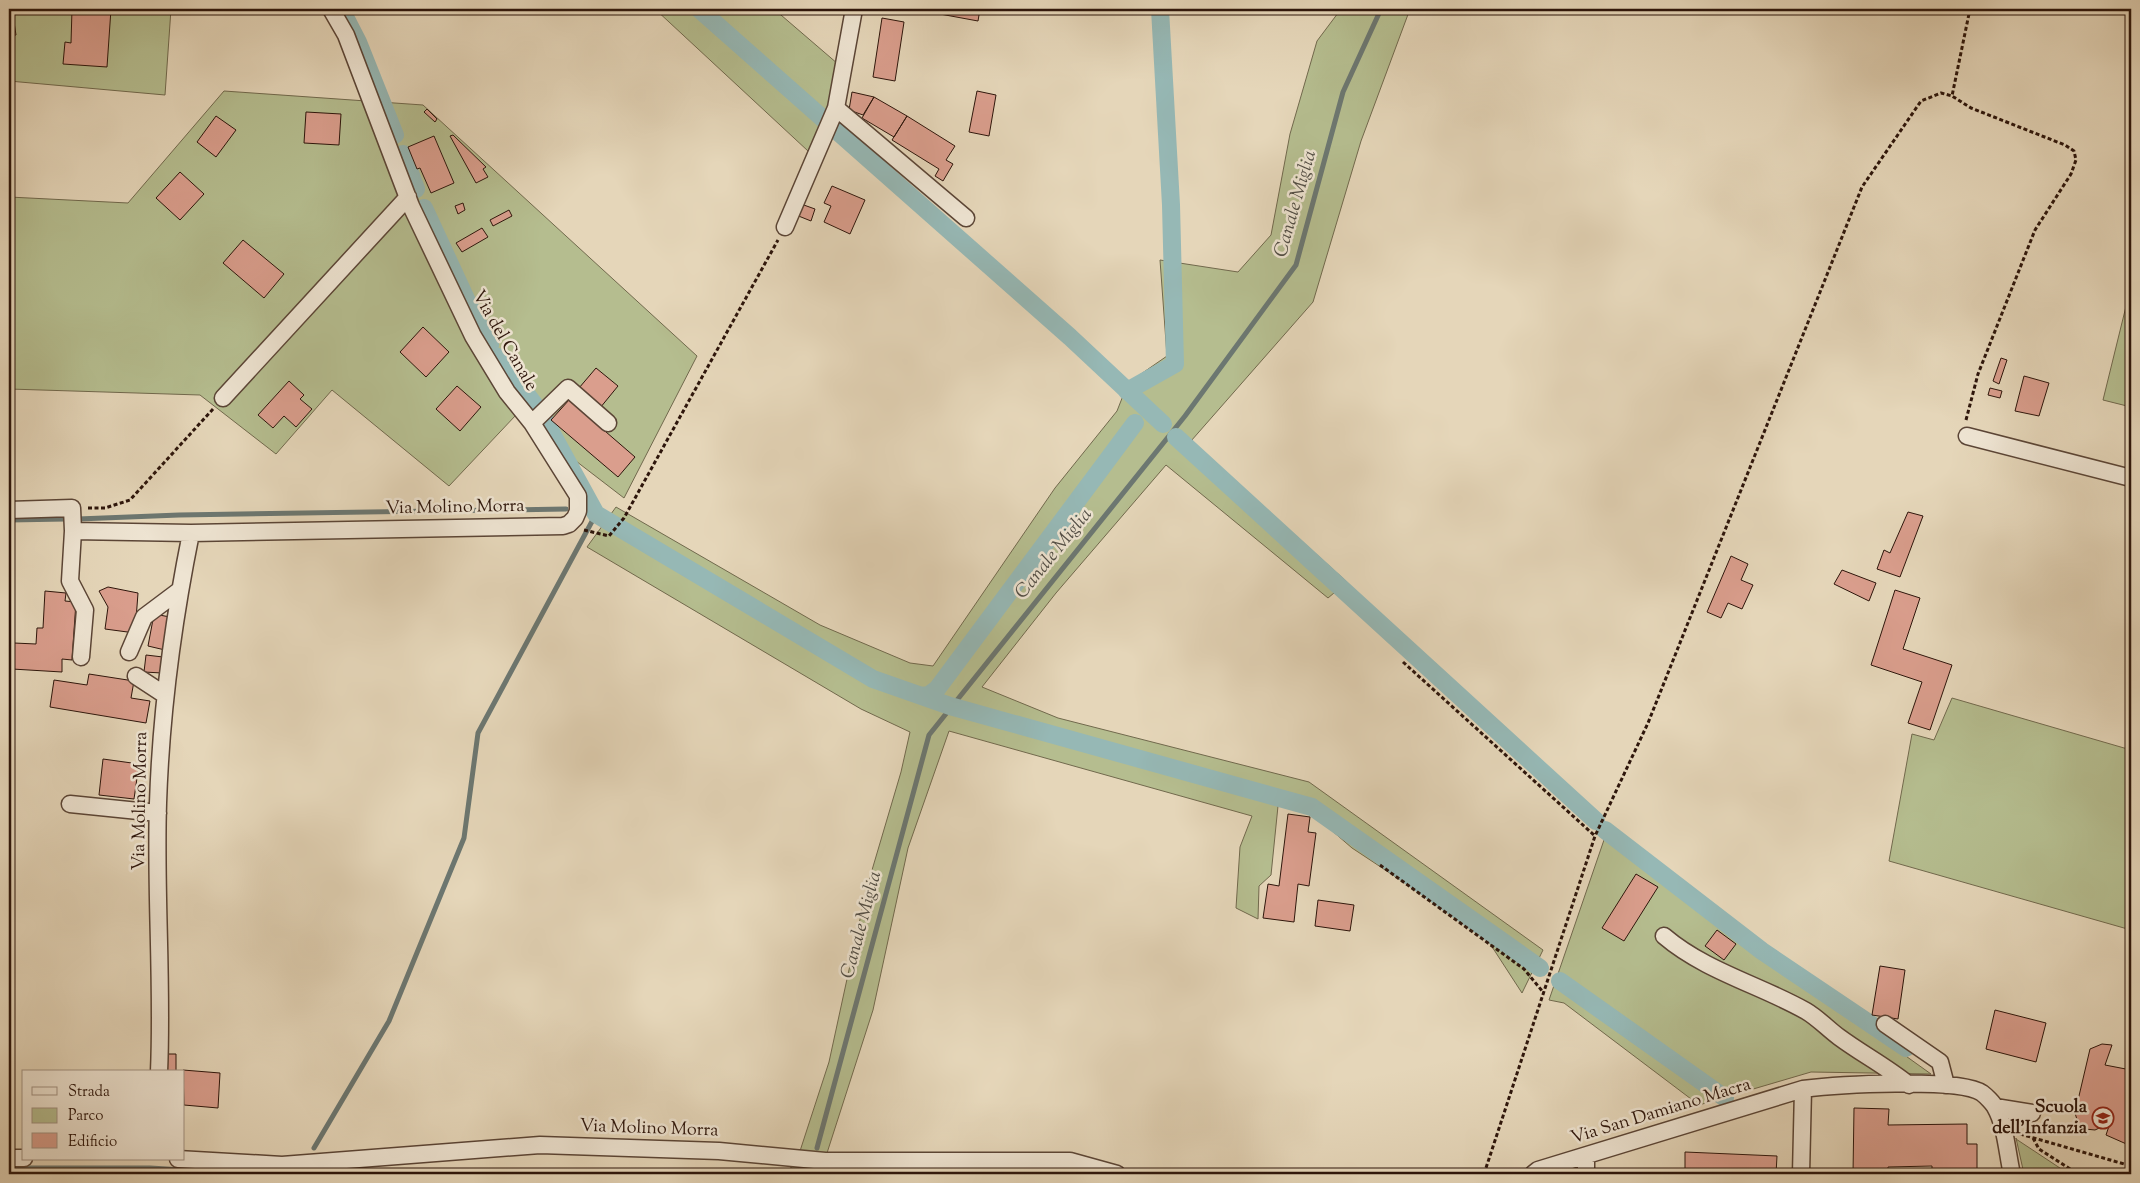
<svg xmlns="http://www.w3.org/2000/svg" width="2140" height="1183" font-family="'Sorts Mill Goudy',serif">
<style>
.green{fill:#b5bd8f;stroke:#71694d}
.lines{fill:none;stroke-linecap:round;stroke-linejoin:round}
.stream{stroke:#6c7771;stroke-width:5}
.canal{stroke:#96b8b5;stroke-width:18}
.building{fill:#da9e8d;stroke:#2d150b}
.minor-casing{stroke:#5b4536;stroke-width:19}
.path{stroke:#2d150b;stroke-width:3;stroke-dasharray:4 2.5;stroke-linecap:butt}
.minor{stroke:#eee4d2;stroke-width:16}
.labels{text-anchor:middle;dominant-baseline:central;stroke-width:5;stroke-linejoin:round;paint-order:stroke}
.street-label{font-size:18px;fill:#2d150b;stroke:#eee4d2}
.poi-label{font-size:18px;font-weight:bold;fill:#2d150b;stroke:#eee4d2;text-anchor:end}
.water-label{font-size:19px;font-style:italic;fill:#524e46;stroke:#eee4d2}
</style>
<rect width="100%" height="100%" fill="#e5d6b9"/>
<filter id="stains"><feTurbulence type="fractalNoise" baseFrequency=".004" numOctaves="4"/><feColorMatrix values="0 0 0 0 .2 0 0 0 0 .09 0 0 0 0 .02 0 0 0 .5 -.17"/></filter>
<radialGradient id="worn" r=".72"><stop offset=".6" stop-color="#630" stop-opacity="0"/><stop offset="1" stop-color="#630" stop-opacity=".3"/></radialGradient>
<path class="green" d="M9,9h162l-6,86 -156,-14z
M655,9h119l64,55 -5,39 -25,48z
M1341,9h69l-49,132 -48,161 -122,139 156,141 -19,16 -162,-133 -110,128 -74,94 76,31 251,64 234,168 -21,43 -37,-57 -133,-88 -44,-38 -30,-4 -7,69 -12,11 -1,33 -22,-11 4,-61 12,-31 -303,-85 -41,117 -35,162 -46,143 -27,-2 29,-89 38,-175 34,-115 9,-40 -49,-23 -274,-162 29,-40 204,118 90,38 23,3 122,-178 62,-77 11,-28 39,-27 -7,-96 78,12 33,-37 19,-101 27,-93z
M224,91l199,14 274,251 -73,142 -108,-83 -67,71 -117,-96 -56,64 -76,-59 -191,-6v-192l119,6z
M2131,286v121l-28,-7z
M1952,698l179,52v180l-242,-69 23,-127 22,6z
M1605,837l116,87 210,150 -120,-2 -112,33 -135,-102 -15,-3z
M2016,1138v1l53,35h-45z
M795,1165l20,5 -5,4h-29z"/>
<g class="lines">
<path class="stream" d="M78,519l101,-4 387,-6
M9,520l57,-1
M314,1148l75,-127 75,-183 14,-105 118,-219
M817,1148l112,-413 256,-319 111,-151 47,-173 38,-83
M9,1168h141l100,6
M797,1174l5,-5"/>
<path class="canal" d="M341,9l17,33 37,93
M699,9l371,328 93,87
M403,154l13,35
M424,208l49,106 17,31
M498,357l39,51
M1127,391l48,-27 -4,-159 -11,-196
M545,421l51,93 277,165 77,27 362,101 228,161
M1176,437l420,384
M922,696l7,-1 8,-6 198,-266
M1605,830l157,121 144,97
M1560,981l165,117"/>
</g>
<path class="building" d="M9,9h3l4,26 -7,1z
M72,9h39l-4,58 -44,-3 2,-22 6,1z
M872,9h28v4z
M923,9h57l-2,12 -38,-7v-2z
M882,18l22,4 -9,59 -22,-4z
M977,91l19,4 -7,41 -20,-4z
M852,92l22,5 -11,18 -14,-5z
M874,97l33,19 -13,21 -32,-19z
M427,109l10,10 -2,3 -11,-10z
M306,112l35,2 -2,31 -35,-2z
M216,116l20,14 -20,27 -19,-15z
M907,116l48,30 -9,14 7,4 -10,17 -8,-5 4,-7 -47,-29z
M453,135l33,32 -3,2 5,8 -12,6 -26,-47z
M434,136l20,47 -23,10 -11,-25 -3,1 -9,-22z
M180,172l24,22 -24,26 -24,-22z
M832,186l33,14 -15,34 -26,-12 7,-16 -7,-3z
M463,203l2,7 -7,4 -3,-8z
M801,204l14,5 -4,12 -15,-6z
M509,210l3,6 -19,10 -3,-6z
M482,228l6,9 -26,15 -6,-9z
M243,240l41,34 -20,24 -41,-35z
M423,327l26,25 -23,25 -26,-25z
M2001,358l6,2 -8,24 -6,-3z
M596,368l22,18 -18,22 -21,-20z
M2024,376l25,7 -10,33 -24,-5z
M289,381l15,14 -4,4 12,10 -16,18 -12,-11 -11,12 -15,-13z
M457,386l24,21 -21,24 -24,-22z
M1990,388l12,3 -2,7 -12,-3z
M569,400l66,57 -17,20 -67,-57z
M1908,512l15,4 -23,61 -23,-8 7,-19 6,3z
M1731,556l17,8 -7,16 12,5 -11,24 -14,-6 -7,15 -14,-6z
M1842,570l34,13 -7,18 -35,-17z
M108,587l30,6 -3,40 -30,-4 3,-22 -9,-16z
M1895,590l25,8 -17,51 49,16 -22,65 -22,-7 14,-41 -51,-17z
M45,591l21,2 -1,8 11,1 -4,58 -10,-1v13l-50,-3 2,-26 22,1 1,-16h6z
M154,614l16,3 -5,33 -17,-4z
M146,655l17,2 -1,16 -18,-1z
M89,674l45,7 -3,17 19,3 -4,22 -96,-16 4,-27 33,5z
M103,759l36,5 -5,35 -35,-4z
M1288,814l22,3 -2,15 8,1 -7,53 -11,-2 -4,38 -31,-4 5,-34 11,2z
M1636,874l22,13 -34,54 -22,-13z
M1318,900l36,5 -4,26 -35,-5z
M1717,930l19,14 -12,16 -19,-14z
M1880,966l25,4 -7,49 -26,-4z
M1995,1010l51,13 -10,39 -50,-13z
M2102,1044l10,1 -7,20 26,5v76l-25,-11 4,-12 -15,7 -10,-1 -7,-6 -3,-10 15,-64z
M166,1054h10v18h-10z
M183,1070l37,3 -2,35 -34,-3z
M1854,1108l35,1 -1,16 79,-1v20h10v30h-45v-8l-44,1v7h-35z
M1685,1152l92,4 -1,18h-91z"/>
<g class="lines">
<g class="minor-casing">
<path id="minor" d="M836,108l130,110
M785,227l51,-119 18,-99
M223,398l185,-201
M532,423l36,-35 40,35
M1967,436l164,42
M9,510l63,-2 1,23 118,2 372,-7 6,-2 6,-6 3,-7v-15l-46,-73 -25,-31 -34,-56 -62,-130 -65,-171 -15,-26
M73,531l-3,50 15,29 -4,47
M129,652l15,-35 36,-27
M136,676l29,19
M70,804l88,9
M1664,936c41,35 96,49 142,75 12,7 22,18 33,26 23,17 48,30 70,48
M1885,1024l55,38 6,23
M159,1072c4,-90 -4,-179 -1,-269 3,-91 15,-181 33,-270
M1995,1107l37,6
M9,1158h15
M178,1159l104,6 258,-20 179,6 106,10h245l47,13
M1533,1174l5,-4 265,-81c31,-4 156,-12 179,4 4,3 11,10 13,14 11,19 12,46 17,67
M1586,1174v-18
M1801,1174l2,-85"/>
</g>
<path class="path" d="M1966,420l12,-46 57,-144 36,-56 5,-14 -2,-9 -9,-6 -94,-37 -19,-12 18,-87
M88,508h17l25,-8 83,-91
M584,530l25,6 15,-18 154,-278
M1403,662l192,174
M1380,865l144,104 19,23
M2020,1134l111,32
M2033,1138l6,11 39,25
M1484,1174l111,-338 53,-113 214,-536 59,-86 20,-8 11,3"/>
<use href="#minor" class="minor"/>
</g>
<defs>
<g id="school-ring" transform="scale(1.125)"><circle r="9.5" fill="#eee4d2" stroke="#8f2418" stroke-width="1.5"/><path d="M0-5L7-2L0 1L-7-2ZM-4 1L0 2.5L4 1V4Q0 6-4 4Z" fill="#8f2418"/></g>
</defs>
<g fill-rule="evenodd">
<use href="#school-ring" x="2103" y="1118"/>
</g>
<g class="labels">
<g class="street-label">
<text transform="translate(504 341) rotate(60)">Via del Canale</text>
<text transform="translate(455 508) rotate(-1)">Via Molino Morra</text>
<text transform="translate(141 801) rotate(-89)">Via Molino Morra</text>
<text transform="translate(1661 1112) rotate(-17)">Via San Damiano Macra</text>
<text transform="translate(649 1129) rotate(2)">Via Molino Morra</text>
</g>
<g class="poi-label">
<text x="2087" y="1108">Scuola<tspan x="2087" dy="21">dell'Infanzia</tspan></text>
</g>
<g class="water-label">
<text transform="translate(1296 204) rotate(-74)">Canale Miglia</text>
<text transform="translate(1054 554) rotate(-51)">Canale Miglia</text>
<text transform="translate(862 925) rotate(-75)">Canale Miglia</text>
</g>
</g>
<rect width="2140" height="1183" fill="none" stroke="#e5d6b9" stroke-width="30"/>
<rect x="10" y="10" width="2120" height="1163" fill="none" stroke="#2d150b" stroke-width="2.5"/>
<rect x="15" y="15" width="2110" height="1153" fill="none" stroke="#2d150b"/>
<rect x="22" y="1070" width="162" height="90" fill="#eee4d2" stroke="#a19182"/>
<rect x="32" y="1087" width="25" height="8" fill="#eee4d2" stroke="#a19182"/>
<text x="68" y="1096" font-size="15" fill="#2d150b">Strada</text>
<rect x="32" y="1108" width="25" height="15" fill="#b5bd8f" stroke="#a19182"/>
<text x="68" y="1120" font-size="15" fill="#2d150b">Parco</text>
<rect x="32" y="1133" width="25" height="15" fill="#da9e8d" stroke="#a19182"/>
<text x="68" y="1146" font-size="15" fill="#2d150b">Edificio</text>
<rect width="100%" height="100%" filter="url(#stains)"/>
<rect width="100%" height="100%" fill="url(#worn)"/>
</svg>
